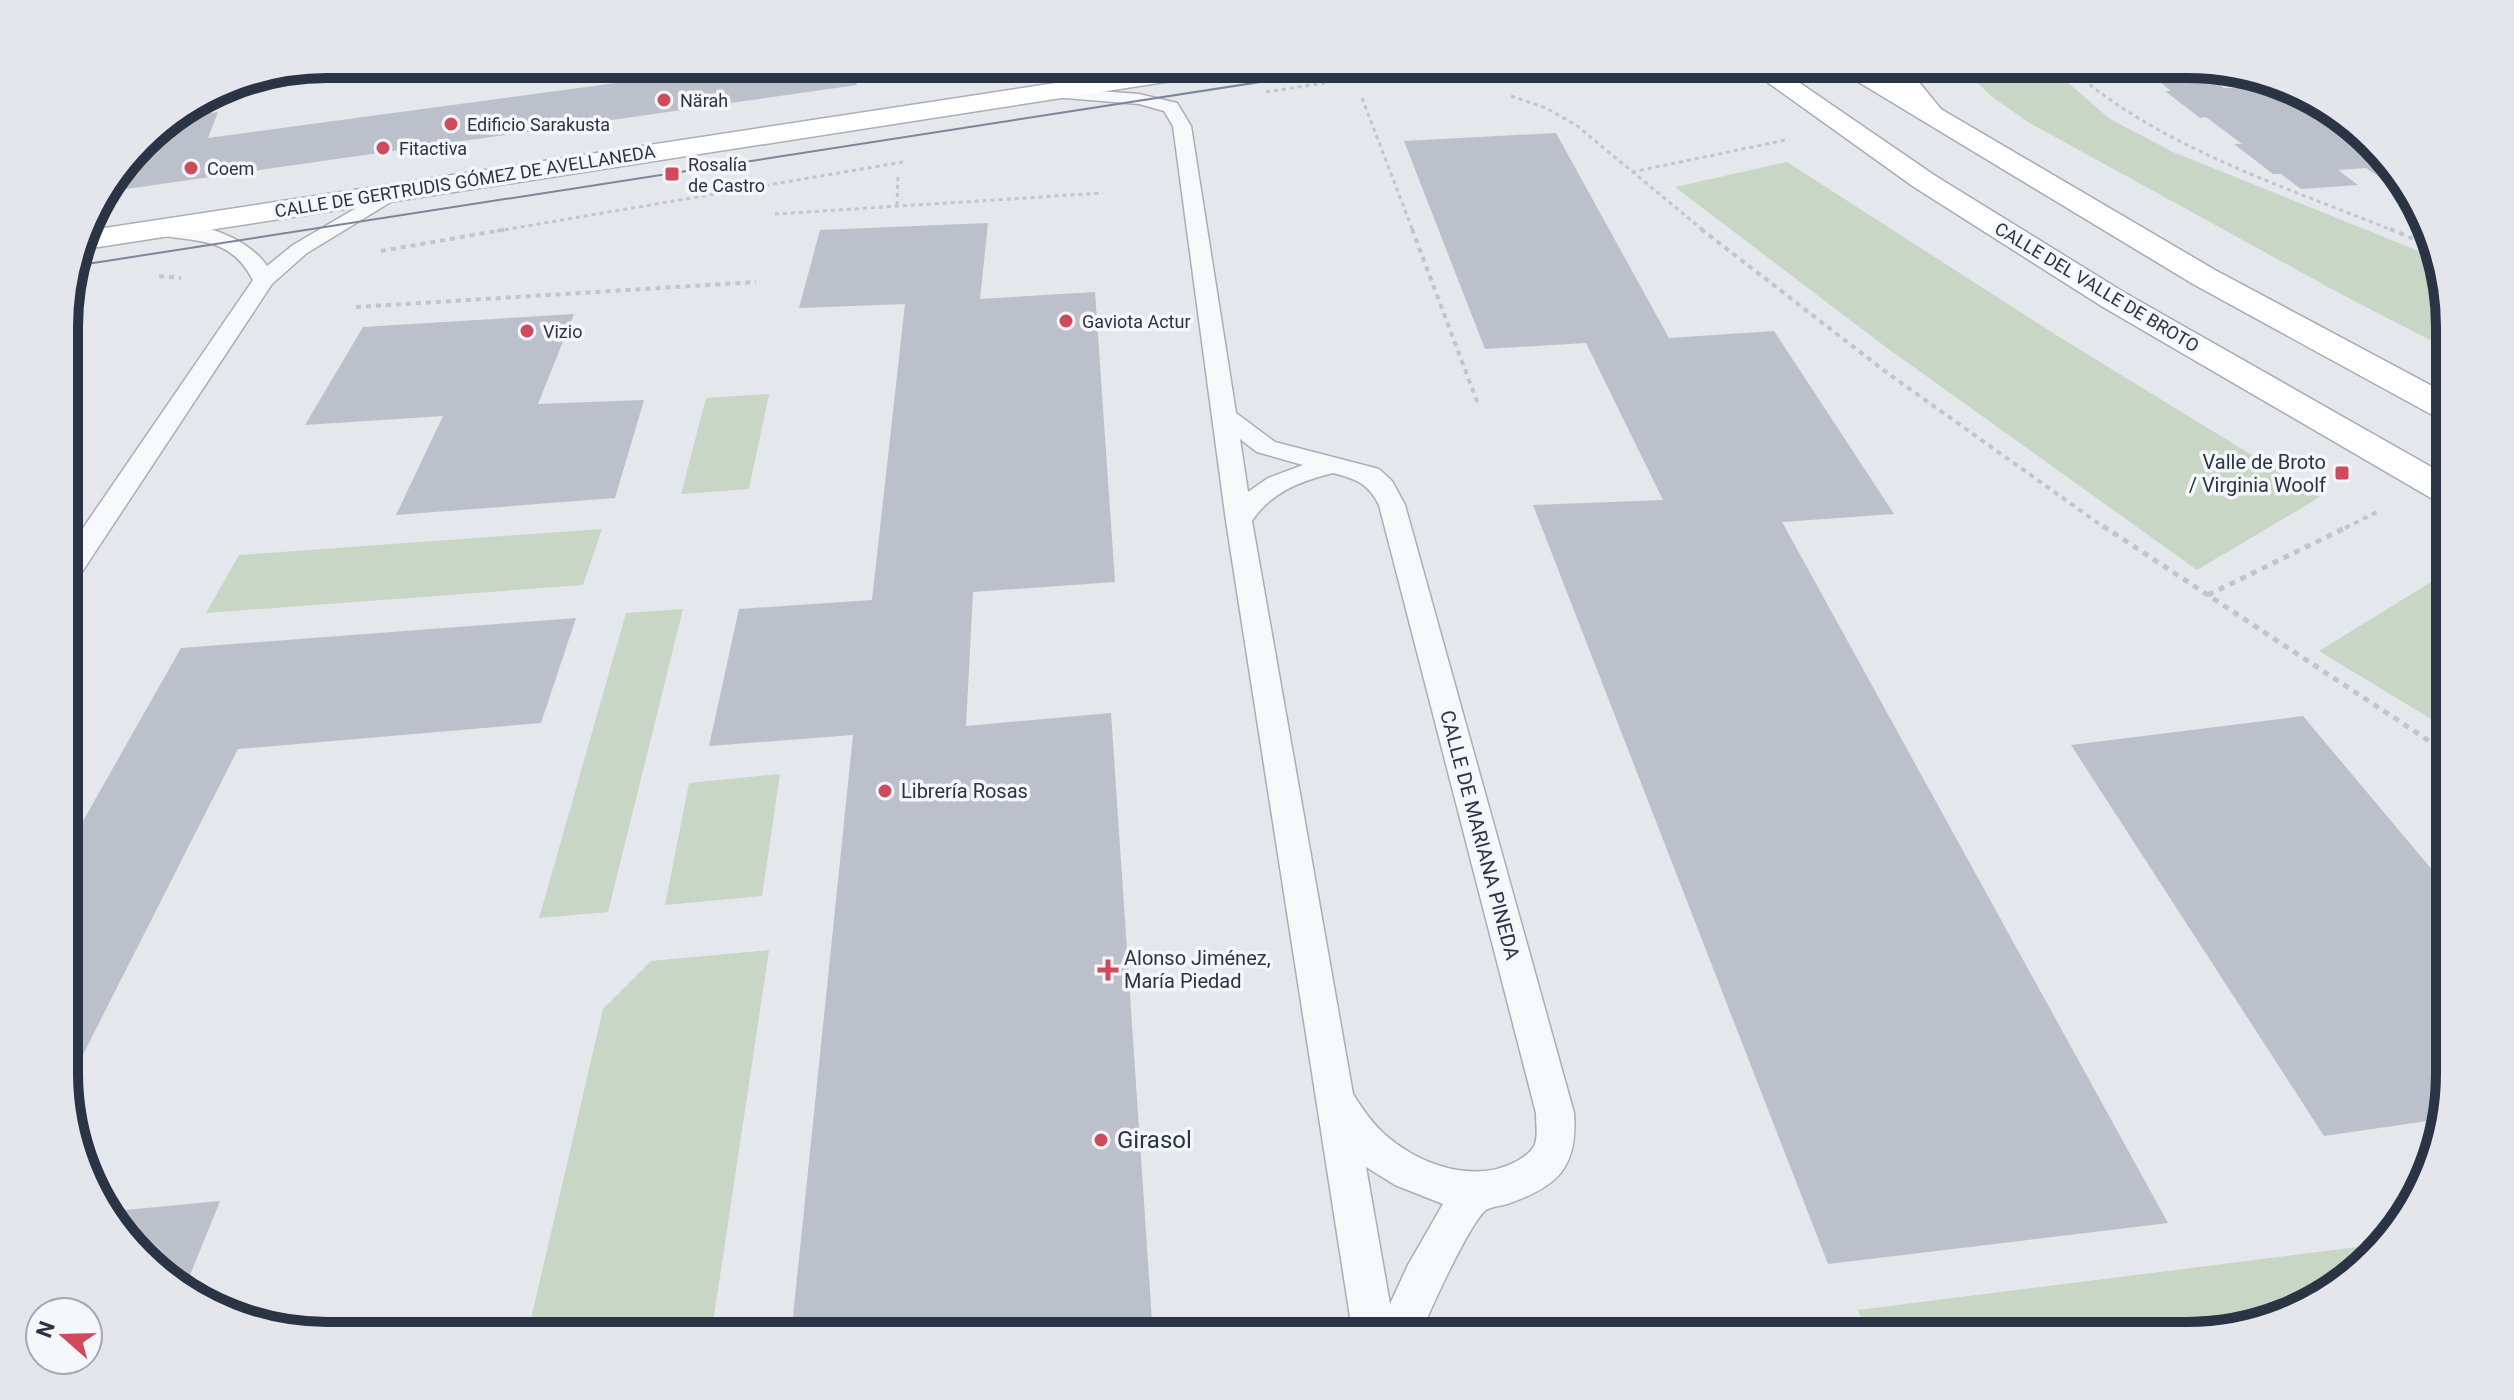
<svg xmlns="http://www.w3.org/2000/svg" width="2514" height="1400" font-family="Roboto,sans-serif">
<style>
.green{fill:#c9d6c5}
.building{fill:#bbc0ca}
.lines{fill:none;stroke-linecap:round;stroke-linejoin:round}
.lane-casing{stroke:#a9aeb7;stroke-width:3}
.street-casing{stroke:#a9aeb7;stroke-width:3}
.secondary-casing{stroke:#a9aeb7;stroke-width:3}
.primary-casing{stroke:#a3abb8;stroke-width:3}
.path-far2{stroke:#c2c5cb;stroke-width:3;stroke-dasharray:4 4;stroke-linecap:butt}
.path-far1{stroke:#c2c5cb;stroke-width:4;stroke-dasharray:5 5;stroke-linecap:butt}
.path{stroke:#c2c5cb;stroke-width:5;stroke-dasharray:6 6;stroke-linecap:butt}
.lane{fill:#f7f8fa;fill-rule:evenodd}
.street{fill:#f7f8fa;fill-rule:evenodd}
.secondary{fill:#fff;fill-rule:evenodd}
.primary{fill:#fff;fill-rule:evenodd}
.tram{stroke:#7d8696;stroke-width:2}
.poi-dot{fill:#d1495b;stroke:#f4f6f9;stroke-width:3}
.labels{text-anchor:middle;dominant-baseline:central;stroke-width:7;stroke-linejoin:round;paint-order:stroke}
.far-poi-label{font-size:18px;fill:#2b3445;stroke:#f4f6f9;text-anchor:start}
.far-street-label{font-size:18px;fill:#2b3445;stroke:#f4f6f9}
.poi-label{font-size:20px;fill:#2b3445;stroke:#f4f6f9;text-anchor:start}
.street-label{font-size:20px;fill:#2b3445;stroke:#f4f6f9}
.near-poi-label{font-size:24px;fill:#2b3445;stroke:#f4f6f9;text-anchor:start}
.rim{fill:none;stroke:#2b3445;stroke-width:10}
</style>
<rect width="100%" height="100%" fill="#e4e7ec"/>
<path class="green" d="M1959,64h87l64,55 63,33 258,104 18,53v41l-110,-57 -311,-171 -37,-26z
M1787,162l269,173 264,162 -123,73 -310,-222 -212,-161z
M769,394l-20,95 -68,5 25,-96z
M602,529l-19,56 -377,28 33,-58z
M2449,571v159l-130,-79z
M683,609l-75,303 -69,6 87,-305z
M780,774l-18,122 -97,9 24,-122z
M769,950l-58,386h-184l76,-327 48,-48z
M2366,1246l3,4 -50,51 -115,34 -336,1 -10,-26z"/>
<path class="building" d="M757,64h93l7,21 -752,107 48,-62 19,-12 46,-6 -10,26z
M2206,76l18,12 27,-1 -12,-9 79,21 88,83 -18,1 -22,-15 -28,2 20,15 -57,4 -20,-15h-8l-39,-30h8l-36,-27 -6,1 -35,-27h6l-15,-12z
M1556,133l113,205 105,-7 120,183 -112,8 386,701 -340,41 -295,-759 130,-5 -77,-157 -101,6 -81,-208z
M988,223l-8,76 115,-7 20,290 -142,10 -7,134 145,-13 42,623h-362l62,-601 -144,11 30,-137 133,-9 33,-296 -106,4 21,-78z
M574,314l-36,90 106,-4 -29,98 -219,17 47,-99 -138,9 58,-98z
M576,618l-35,105 -303,26 -172,339v-237l115,-203z
M2303,716l146,174v200l-8,29 -117,17 -253,-391z
M220,1201l-36,89 -76,-71 -3,-7z"/>
<g class="lines">
<g class="lane-casing">
<path id="lane" d="M1046,87l93,7 38,9 14,23 45,287 39,29 104,27 13,12 13,24 169,608c4,54 -16,73 -64,90 -6,3 -18,3 -24,7 -16,12 -58,104 -66,126h-67l-127,-815 -53,-395 -9,-15 -25,-7 -99,-8 -3,-4 3,-4zM1240,439l17,13 46,13 -35,13 -20,14zM1333,473c23,6 35,10 46,32l157,608c0,10 2,22 -1,31 -3,8 -11,13 -18,17 -41,23 -94,5 -128,-23 -15,-12 -26,-28 -36,-44l-101,-573c19,-29 49,-40 81,-48zM1366,1167l29,18 48,19 -35,61 -18,39z
M392,187l10,6 -3,4 -92,56 -35,31 -196,297 -10,2v-30l187,-273c-25,-47 -59,-36 -102,-47l-3,-4 3,-4c35,-9 96,10 116,41l26,-21z"/>
</g>
<g class="street-casing">
<path id="street" d="M1062,64h120l10,7 -4,5 -9,3 -64,1 -49,-11z"/>
</g>
<g class="secondary-casing">
<path id="secondary" d="M1180,64h63l-4,5 -9,3 -1151,178 6,-19z
M1885,64h26l7,17 27,33 -4,6h-18l-30,-37z"/>
</g>
<g class="primary-casing">
<path id="primary" d="M1742,64h30l162,111 191,118 324,184v28l-13,-4 -333,-194 -189,-120z
M1833,64h31l351,206 234,125v25l-13,-3 -243,-133 -356,-215z"/>
</g>
<path class="path-far2" d="M1660,64l22,7h26
M2065,64c92,83 216,121 329,167
M1266,92l179,-28
M1511,96l35,12 30,17 128,106
M1362,98l51,133
M1632,172l154,-32
M897,205l1,-31
M775,214l328,-21
M497,231l406,-69"/>
<path class="path-far1" d="M1412,229l66,175
M1701,229l185,143 219,156
M2390,229l38,16
M381,251l127,-22
M159,276l22,2
M356,307l400,-25
M2345,528l36,-18"/>
<path class="path" d="M2103,526l346,228
M2208,595l141,-69"/>
<use href="#lane" class="lane"/>
<use href="#street" class="street"/>
<use href="#secondary" class="secondary"/>
<use href="#primary" class="primary"/>
<path class="tram" d="M74,266l1302,-202"/>
</g>
<g class="poi-dot">
<circle cx="664" cy="100" r="8"/>
<circle cx="451" cy="124" r="8"/>
<circle cx="383" cy="148" r="8"/>
<circle cx="191" cy="168" r="8"/>
<rect x="664" y="166" width="16" height="16" rx="4"/>
<circle cx="1066" cy="321" r="8"/>
<circle cx="527" cy="331" r="8"/>
<rect x="2334" y="465" width="16" height="16" rx="4"/>
<circle cx="885" cy="791" r="8"/>
<path d="M1104 958h8v8h8v8h-8v8h-8v-8h-8v-8h8z"/>
<circle cx="1101" cy="1140" r="8"/>
</g>
<g class="labels">
<g class="far-poi-label">
<text x="680" y="100">Närah</text>
<text x="467" y="124">Edificio Sarakusta</text>
<text x="399" y="148">Fitactiva</text>
<text x="688" y="164">Rosalía<tspan x="688" dy="21">de Castro</tspan></text>
<text x="207" y="168">Coem</text>
<text x="1082" y="321">Gaviota Actur</text>
<text x="543" y="331">Vizio</text>
</g>
<g class="far-street-label">
<text transform="translate(465 181) rotate(-9)">CALLE DE GERTRUDIS GÓMEZ DE AVELLANEDA</text>
<text transform="translate(2097 287) rotate(31)">CALLE DEL VALLE DE BROTO</text>
</g>
<g class="poi-label">
<text x="2326" y="462" text-anchor="end">Valle de Broto<tspan x="2326" dy="23">/ Virginia Woolf</tspan></text>
<text x="901" y="791">Librería Rosas</text>
<text x="1124" y="958">Alonso Jiménez,<tspan x="1124" dy="23">María Piedad</tspan></text>
</g>
<g class="street-label">
<text transform="translate(1480 835) rotate(75)">CALLE DE MARIANA PINEDA</text>
</g>
<g class="near-poi-label">
<text x="1117" y="1140">Girasol</text>
</g>
</g>
<path d="M0 0H2514V1400H0ZM327 78H2187A249 249 0 0 1 2436 327V1073A249 249 0 0 1 2187 1322H327A249 249 0 0 1 78 1073V327A249 249 0 0 1 327 78Z" fill="#e4e6eb" fill-rule="evenodd"/>
<path class="rim" d="M327 78H2187A249 249 0 0 1 2436 327V1073A249 249 0 0 1 2187 1322H327A249 249 0 0 1 78 1073V327A249 249 0 0 1 327 78Z"/>
<g transform="translate(64 1336) rotate(290)"><circle r="38" fill="#f4f6f9" stroke="#a4a8b1" stroke-width="2"/>
<path d="M0-6L14 30L0 20L-14 30Z" fill="#d1495b"/>
<text y="-12" font-size="22" font-weight="bold" text-anchor="middle" fill="#2b3445">N</text>
</g>
</svg>
